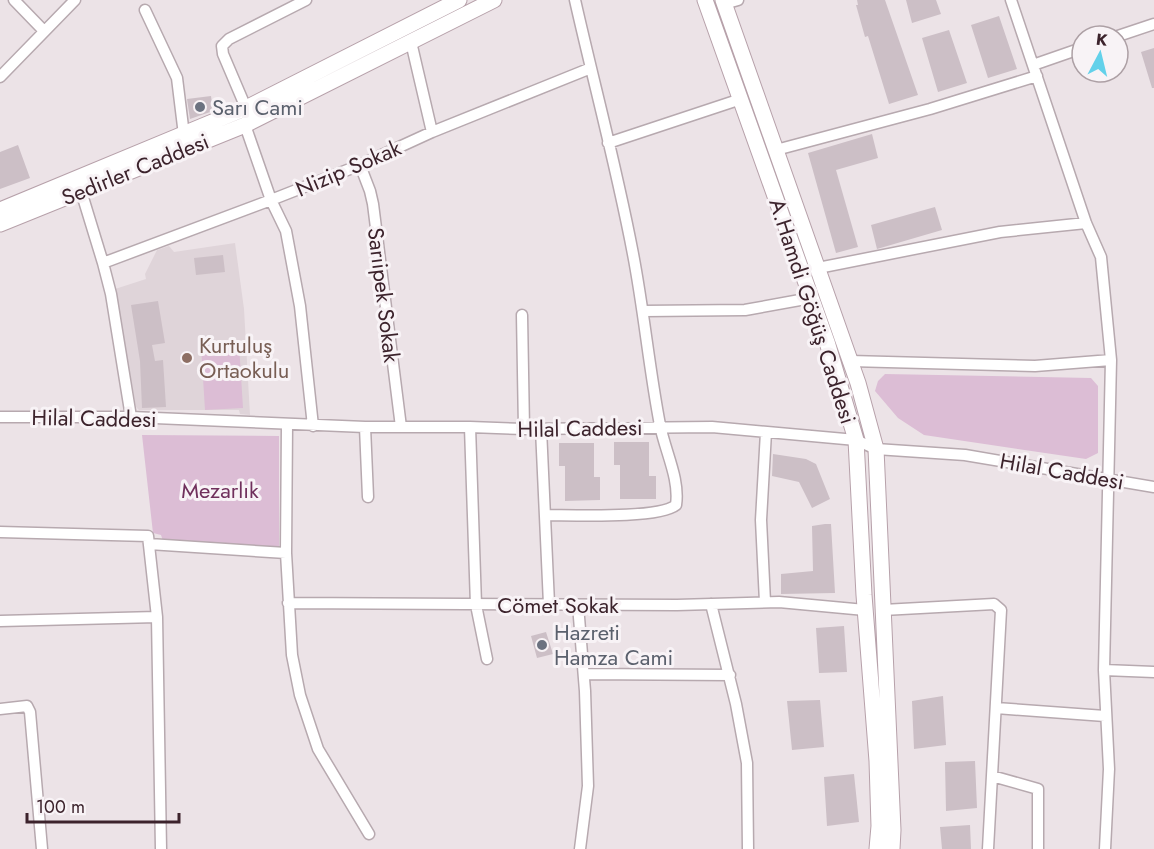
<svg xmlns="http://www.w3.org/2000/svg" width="1154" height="849" font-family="Jost,sans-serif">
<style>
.built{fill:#dfd4d9}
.green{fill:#dcbdd5}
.building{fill:#ccbfc6}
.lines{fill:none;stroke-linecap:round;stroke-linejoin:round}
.street-casing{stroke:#b7a9af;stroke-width:13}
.secondary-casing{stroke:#b7a1aa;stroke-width:17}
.street{stroke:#fff;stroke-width:10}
.secondary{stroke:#fff;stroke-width:15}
.worship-dot{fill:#6b7280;stroke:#f8f3f6;stroke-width:2}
.education-dot{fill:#8d6e63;stroke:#f8f3f6;stroke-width:2}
.labels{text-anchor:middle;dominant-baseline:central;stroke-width:6;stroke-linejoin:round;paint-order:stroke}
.worship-label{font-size:22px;fill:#5b616d;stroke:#f8f3f6;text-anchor:start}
.street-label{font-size:22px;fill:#3c232c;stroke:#f8f3f6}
.education-label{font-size:22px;fill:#785e54;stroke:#f8f3f6;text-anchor:start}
.park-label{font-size:22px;fill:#70305c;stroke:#f8f3f6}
</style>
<rect width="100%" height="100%" fill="#ece3e7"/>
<path class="built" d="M235,243l9,66 6,106 -10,-1 -1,-4h-100l-3,-3 -21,-118 31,-10 -1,-5 12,-24 12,-4 5,6z"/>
<path class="green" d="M239,344l4,64 -38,2 -4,-64z
M885,374l206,4 7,8v67l-12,6 -162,-24 -26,-17 -23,-27 3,-10z
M142,435l137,1v111l-116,-6 -2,-6 -8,-2z"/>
<path class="building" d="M857,0h28l33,95 -29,9 -21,-68 -3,1 -9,-32h2z
M906,0h30l5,14 -29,9z
M999,16l18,53 -29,9 -17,-53z
M949,30l18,53 -29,9 -16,-54z
M1154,48v40h-2l-11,-36z
M211,96l2,15 -23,8 -3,-20z
M872,134l6,24 -42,12 22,77 -22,6 -28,-100z
M18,145l12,33 -30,11v-37z
M935,207l7,23 -65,19 -6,-24z
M223,255l2,17 -29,3 -2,-17z
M158,301l7,42 -13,2 3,16 8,-1 3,47 -24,1 -2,-47 -9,-56z
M614,442h35v34h7v23h-36v-34h-6z
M559,443h35v34h6v23l-35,1v-35h-6z
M773,454l33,5 10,5 14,35 -18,9 -13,-26 -27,-6z
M825,524h6l4,69 -54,1v-20l32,-3 -1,-45z
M844,626l3,46 -28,1 -3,-45z
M546,632l7,22 -16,4 -6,-22z
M943,696l3,49 -32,4 -2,-48z
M820,700l4,47 -32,3 -5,-49z
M975,761l2,47 -31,3 -1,-49z
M854,774l5,48 -32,4 -3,-49z
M970,825l1,24h-29l-2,-22z"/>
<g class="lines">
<g class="street-casing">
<path id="street" d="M14,0l30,31
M1011,0l75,223 15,34 10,103 -7,310 5,99 -4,80
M724,4l14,-4
M145,10l32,68 7,57
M1118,36l36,-12
M411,42l21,90
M1033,65l49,-17
M0,77l75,-77
M246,108l-23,-54 -1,-8 7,-7 77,-39
M245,125l26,75 15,31 14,75 13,120
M608,143l133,-44
M776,150l154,-41 107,-33
M360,165l10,26 3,13 28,223
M81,191l22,72 8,31 20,123
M103,263l168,-63 89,-35 72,-33 159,-64
M818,268l182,-36 86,-9
M644,311l101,-1 66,-12
M522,315l2,114
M850,361l185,5 76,-6
M0,417h131l234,10h105l54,2 188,-2 144,13 20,9 89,6 189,32
M365,427l3,70
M470,427l6,178 11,54
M541,429l8,175
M545,515c27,0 114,4 131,-10 4,-26 -11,-54 -16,-80 -11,-57 -16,-114 -27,-171 -16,-85 -39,-170 -58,-254
M0,532l148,4 9,81 4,232
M149,544l137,9 6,102 8,40 18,54 51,85
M286,553l1,-128
M765,602l-4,-82 5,-88
M288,603l389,2 102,-3 86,8
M711,604l25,100 11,59 1,86
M578,605l7,86 3,95 -8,63
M883,610l111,-6 7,6 -13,239
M0,621l157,-4
M1104,670l50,2
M584,674l146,1
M996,708l109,8
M0,709l27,-3 3,6 12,137
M992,776l46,13v60"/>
</g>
<g class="secondary-casing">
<path id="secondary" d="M705,0l122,342 29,98 8,155 13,166 2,65 -2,23
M723,0l135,383 18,66 17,381 -1,19
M0,210l246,-102 213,-108
M0,224l245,-99 249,-125"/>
</g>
<use href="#street" class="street"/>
<use href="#secondary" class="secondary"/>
</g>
<g class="worship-dot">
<circle cx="200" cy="107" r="6"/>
<circle cx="542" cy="645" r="6"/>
</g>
<circle class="education-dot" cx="187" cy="358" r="6"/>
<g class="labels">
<g class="worship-label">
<text x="212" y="107">Sarı Cami</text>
<text x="554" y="632">Hazreti<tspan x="554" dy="25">Hamza Cami</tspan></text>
</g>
<g class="street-label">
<text transform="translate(348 168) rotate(-23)">Nizip Sokak</text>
<text transform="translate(135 169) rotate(-22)">Sedirler Caddesi</text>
<text transform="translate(384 295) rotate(83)">Sarıipek Sokak</text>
<text transform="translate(813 311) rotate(72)">A.Hamdi Göğüş Caddesi</text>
<text transform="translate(94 418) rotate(1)">Hilal Caddesi</text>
<text transform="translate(580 428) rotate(-1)">Hilal Caddesi</text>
<text transform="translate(1062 471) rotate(10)">Hilal Caddesi</text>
<text x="558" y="605">Cömet Sokak</text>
</g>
<g class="education-label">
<text x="199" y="345">Kurtuluş<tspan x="199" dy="25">Ortaokulu</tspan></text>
</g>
<g class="park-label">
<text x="220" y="490">Mezarlık</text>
</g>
</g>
<g transform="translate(1100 54) rotate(7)"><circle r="28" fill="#f8f3f6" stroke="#ada0a5" stroke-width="1.5"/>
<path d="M0-4.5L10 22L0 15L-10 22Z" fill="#63d1ea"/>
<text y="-9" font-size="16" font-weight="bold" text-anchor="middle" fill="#3c232c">K</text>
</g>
<path d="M27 813v9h152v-9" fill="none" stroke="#3c232c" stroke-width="3"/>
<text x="36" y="813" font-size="18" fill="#3c232c" stroke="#f8f3f6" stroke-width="4.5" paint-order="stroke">100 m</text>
</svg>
